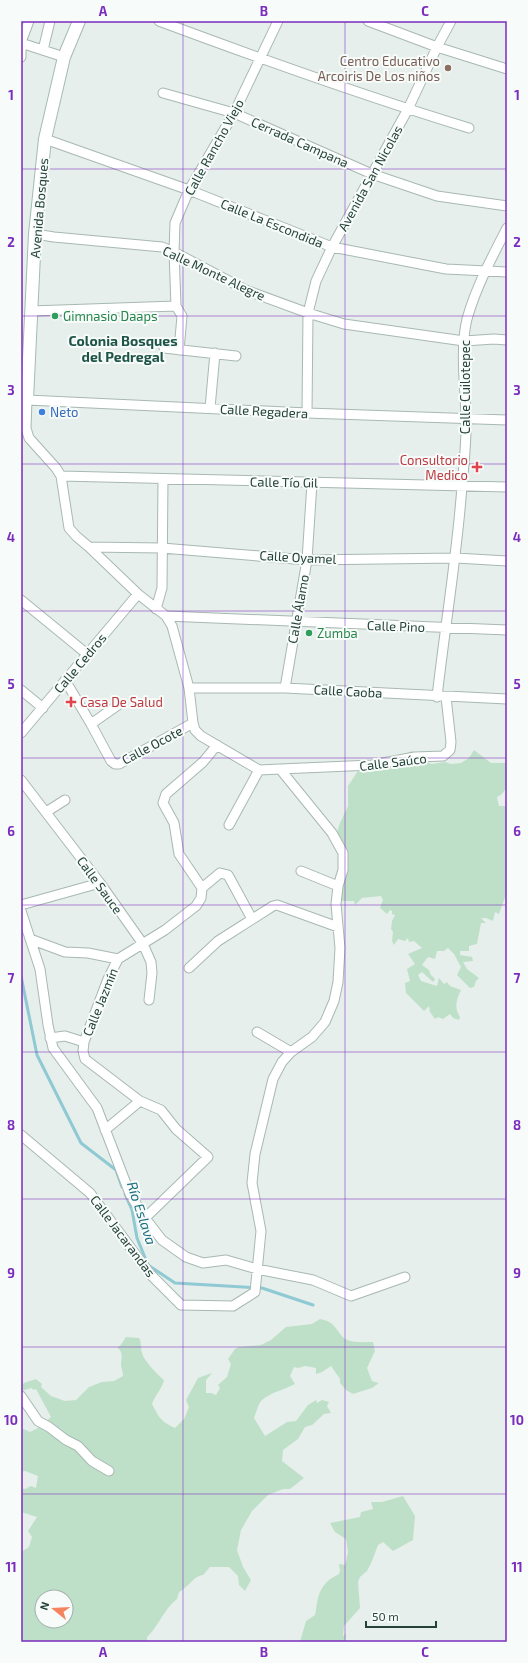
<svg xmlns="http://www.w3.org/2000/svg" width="528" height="1663" font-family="'Exo 2',sans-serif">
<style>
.green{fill:#bfe0c8;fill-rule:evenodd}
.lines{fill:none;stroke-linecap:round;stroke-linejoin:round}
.stream{stroke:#8ec9d4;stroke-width:3}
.street-casing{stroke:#a8b8b2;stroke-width:11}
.secondary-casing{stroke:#a4bbb3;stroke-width:14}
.street{stroke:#fff;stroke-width:9}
.secondary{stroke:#fff;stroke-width:12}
.grid{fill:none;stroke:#7b2cbf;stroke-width:1;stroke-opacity:0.55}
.education-dot{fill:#8d6e63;stroke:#f7fbf9;stroke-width:1.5}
.leisure-dot{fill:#2e9e5b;stroke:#f7fbf9;stroke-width:1.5}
.shop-dot{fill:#3f7fe0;stroke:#f7fbf9;stroke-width:1.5}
.health-dot{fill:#e0444e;stroke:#f7fbf9;stroke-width:1.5}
.labels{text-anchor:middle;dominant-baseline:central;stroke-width:4;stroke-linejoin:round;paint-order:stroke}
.education-label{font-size:13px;fill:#785e54;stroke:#f7fbf9;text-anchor:end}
.street-label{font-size:13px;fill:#24423a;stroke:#f7fbf9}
.leisure-label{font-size:13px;fill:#27864d;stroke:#f7fbf9;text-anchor:start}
.shop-label{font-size:13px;fill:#366cbe;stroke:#f7fbf9;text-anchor:start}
.health-label{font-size:13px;fill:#be3a42;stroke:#f7fbf9;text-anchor:end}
.neighbourhood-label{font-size:14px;font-weight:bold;fill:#1f5548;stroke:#f7fbf9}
.water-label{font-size:14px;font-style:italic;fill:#1c6f80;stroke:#f7fbf9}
.neatline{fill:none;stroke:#7b2cbf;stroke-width:1.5}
.grid-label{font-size:13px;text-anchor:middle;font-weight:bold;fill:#7b2cbf}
</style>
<rect width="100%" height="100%" fill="#e6efeb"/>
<path class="green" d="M474,750l17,13h16c0,13 4,28 -10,34l2,9h8v86l-8,22 -4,-2 -2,9 -7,-3h-5l5,5h-5l-4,21 -8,2v5h-9v4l12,2 1,4 -10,1 4,7 12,9 -3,3 -2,6 -4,1 -13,-13 4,-8 -7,-13 -6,-6 -4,3h-7l-2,8 -7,-2 -6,8 7,5 2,5 4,4 -2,3 -11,-10 -4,3 3,6 16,5 2,-8 5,6 3,-2 3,4 11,4c-5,10 -7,18 -1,27l-1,3 -6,-2 -3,-4 -7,5 -5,-2 -3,2 -5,-7 -1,-6 -5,5 -18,-18 -1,-10 5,-2 -3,-12 8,-5 -7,-10 14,-6 -8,-7 -5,1 -1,-4 -3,3 -7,-2 -4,6 -2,-4 1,-9 -2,-3 1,-8 3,-6 -3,-1v-3l-2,-1 -3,4 -7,-6 3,-8 -2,-4 -19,2 -7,7 -1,-4h-21c-4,-21 6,-22 13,-39l-14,-25 5,-5 3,-9 8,-17v-20l10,-15 3,1c9,-8 15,-4 24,-8 10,-4 17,-10 27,-13l8,8 12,5 13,-2 6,2 10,-1 8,-5z
M320,1319c18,3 16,15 27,21 7,3 18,2 26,2l2,9 -8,17 5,13 7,2 -7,5 -19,6 -7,-4 -6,-7v-4l-9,-13 -9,6 -6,2v-6l-11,-2 -7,2 -4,-1 -4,9 5,8c-11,6 -25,8 -34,17 -3,4 -5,12 -7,17l11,18 22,-14 9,-1 12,-16 8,-5 1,3 5,-3 7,2 -2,4 4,7 -7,1 -12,11 -7,2 -7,12 -15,11 -1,11 22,17 -14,11h-7l-15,6 -16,16 -11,19 -4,20 6,17 8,13 -6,11 -6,-6 -1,-9 -9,-9h-19l-7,8c-10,1 -15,13 -24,17l-2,7c-14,11 -18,27 -30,38v5h-126v-90l8,-5 3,-10 -4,-6 9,-14 -16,-5v-24l4,1 6,-3 5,2 2,-12 -13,-5 -4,1v-44l9,4 8,-4 13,-11 -15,-28 -3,1 -1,-2 -11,3v-5l3,-3 12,-4 6,5 -1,3 10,9 14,5 11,-1 13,-13 13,-5 12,-1 9,-5c0,-3 -1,-7 -2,-10 0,-8 3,-13 -4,-19l3,-1 6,-9 13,1c3,5 1,9 3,15 2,8 16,22 22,27 -2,9 -9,15 -12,24 7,13 8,17 23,24l9,-9 5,-12 -3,-7 12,-22 14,-5 -6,7v13h5l5,2 4,-7 -2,-3 9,-8 4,-13 -3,-5 7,-10 4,-2 22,-2 10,-5 15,-13 26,-3zM42,1597h24v24h-24z
M403,1496l12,20 -2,24 -20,11 -10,-9 -5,3 -6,16 -5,10 -7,6 -2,5 2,26 -16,18 -1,10 3,-2 -1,8h-45l6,-21 9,-6c1,-4 1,-8 2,-12 2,-14 9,-23 22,-29l1,-3 -1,-7 6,1 3,-13 -2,-13 -11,-7 -5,-9 30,-6 1,-5 12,-3 -2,-7h11z"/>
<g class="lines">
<path class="stream" d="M21,976l16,79 44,88 35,27 6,17
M125,1194l7,16 5,28 11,27 27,18 87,5 51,17"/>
<g class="street-casing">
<path id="street" d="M159,21c102,38 205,75 310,107
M368,21l69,26 70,22
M21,42l8,-21
M21,43l43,14
M21,44v13
M43,50l7,-29
M163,93l71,20 138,61 65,22 70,10
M45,139l144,51 143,57 114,22 61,3
M35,234l19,3 108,10 12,5 74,39 60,22 36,11 120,17 30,-2 13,1
M31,311l145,-5
M164,348l72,8
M179,350l3,-34 -6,-10 -2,-54 1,-29 14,-33 45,-77 44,-92
M210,408l5,-55
M307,413l1,-100 8,-32 16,-34 76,-138 29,-62 14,-26
M61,476l446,11
M89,547l73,1 145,12 149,-2 51,3
M21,600l66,54
M156,609l6,-21 1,-109
M166,616l341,14
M65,680l26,44 20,37 4,3h4l74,-41
M189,688h96l222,11
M285,688l22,-128 5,-77
M21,690l22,18
M437,697c8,-71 20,-141 25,-211 2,-23 5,-47 4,-70 -1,-29 -6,-69 1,-97 9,-32 25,-62 40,-91
M91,724l27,-19
M21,733l117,-139
M280,769l92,-4 43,-8 28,-1 7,-6 1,-8 -5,-45
M21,780l79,103 43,61 8,18 1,11 -3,27
M46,812l19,-12
M229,825l30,-55
M301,871l37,15
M202,888l18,-15 8,2 24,44
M21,905l79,-22
M21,911l19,58 8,56 5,23 44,60 33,86 15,24 17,22 24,17 17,6 23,-3 31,9 56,11 38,16 54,-19
M30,939l35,13 23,1 30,6
M189,968l29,-27 55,-35 4,-1 61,22
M257,1032l34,20
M50,1038l15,-2 19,6
M105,1130l35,-29
M21,1135l69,58 60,81 31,31 52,1 22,-14 6,-61 -9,-48 3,-29 18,-75 9,-17 9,-10 21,-15 13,-15 9,-21 4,-19 2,-34 -4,-44 2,-18 5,-16v-17l-11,-20 -52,-64 -21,1 -58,-34 -6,-6 -2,-7 -4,-35 -17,-62 -6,-10 -28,-22 -49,-47 -13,-11 -7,-8 -8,-52 -5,-8 -27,-30 -3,-10 1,-28 280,13 200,7
M145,1218l63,-61 -32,-28 -15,-19 -21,-9 -55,-42 -2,-8 1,-9 24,-63 10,-20 47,-29 31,-24 5,-8 1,-10 -23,-34 -5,-31 -11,-20 3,-9 37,-32 14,-17
M21,1396l17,25 11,6 17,13 12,6 14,15 17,10"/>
</g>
<g class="secondary-casing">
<path id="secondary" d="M21,399l6,1 8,-166 10,-95 19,-82 15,-36"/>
</g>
<use href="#street" class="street"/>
<use href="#secondary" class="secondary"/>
</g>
<path class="grid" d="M183,21v1621M345,21v1621M21,169h486M21,316h486M21,464h486M21,611h486M21,758h486M21,905h486M21,1052h486M21,1199h486M21,1347h486M21,1494h486"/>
<circle class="education-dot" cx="448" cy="68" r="4"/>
<g class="leisure-dot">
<circle cx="55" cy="316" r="4"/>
<circle cx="309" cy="633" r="4"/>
</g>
<circle class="shop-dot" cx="42" cy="412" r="4"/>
<g class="health-dot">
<path d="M475 461h4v4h4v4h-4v4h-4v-4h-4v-4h4z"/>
<path d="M69 696h4v4h4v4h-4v4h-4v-4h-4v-4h4z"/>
</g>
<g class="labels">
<g class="education-label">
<text x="440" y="61">Centro Educativo<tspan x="440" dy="15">Arcoiris De Los niños</tspan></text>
</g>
<g class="street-label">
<text transform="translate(300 142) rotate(24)">Cerrada Campana</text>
<text transform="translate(214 147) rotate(-61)">Calle Rancho Viejo</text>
<text transform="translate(370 178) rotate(-61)">Avenida San Nicolas</text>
<text transform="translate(39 208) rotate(-85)">Avenida Bosques</text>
<text transform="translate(272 223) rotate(22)">Calle La Escondida</text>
<text transform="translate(214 273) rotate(25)">Calle Monte Alegre</text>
<text transform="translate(465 387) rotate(-90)">Calle Cuilotepec</text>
<text transform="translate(264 411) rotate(3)">Calle Regadera</text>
<text transform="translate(284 482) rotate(1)">Calle Tío Gil</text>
<text transform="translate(298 557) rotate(3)">Calle Oyamel</text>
<text transform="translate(298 609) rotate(-80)">Calle Álamo</text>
<text transform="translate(396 626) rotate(2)">Calle Pino</text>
<text transform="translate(80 663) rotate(-50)">Calle Cedros</text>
<text transform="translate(348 691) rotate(3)">Calle Caoba</text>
<text transform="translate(152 745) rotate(-28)">Calle Ocote</text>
<text transform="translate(393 762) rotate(-7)">Calle Saúco</text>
<text transform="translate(100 885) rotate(54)">Calle Sauce</text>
<text transform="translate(100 1002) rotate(-68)">Calle Jazmín</text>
<text transform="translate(123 1236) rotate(53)">Calle Jacarandas</text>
</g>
<g class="leisure-label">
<text x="63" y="316">Gimnasio Daaps</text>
<text x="317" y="633">Zumba</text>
</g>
<g class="shop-label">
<text x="50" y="412">Neto</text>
</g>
<g class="health-label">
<text x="468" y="460">Consultorio<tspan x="468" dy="15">Medico</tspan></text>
<text x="80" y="702" text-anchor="start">Casa De Salud</text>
</g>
<g class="neighbourhood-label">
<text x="123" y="340">Colonia Bosques<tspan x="123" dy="16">del Pedregal</tspan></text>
</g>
<g class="water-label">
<text transform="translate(142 1213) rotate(72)">Río Eslava</text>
</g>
</g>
<rect width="528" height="1663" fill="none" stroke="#f7fbf9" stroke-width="44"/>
<g transform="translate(54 1609) rotate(288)"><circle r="19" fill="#f7fbf9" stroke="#a3b1ad"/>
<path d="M0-3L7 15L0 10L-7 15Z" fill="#f4845f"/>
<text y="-6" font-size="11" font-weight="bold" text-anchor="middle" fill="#24423a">N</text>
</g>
<path d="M366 1621v6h70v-6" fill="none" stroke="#24423a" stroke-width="2"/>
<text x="372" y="1621" font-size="12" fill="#24423a" stroke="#f7fbf9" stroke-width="3" paint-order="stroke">50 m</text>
<rect x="22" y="22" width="484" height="1619" class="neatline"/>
<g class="grid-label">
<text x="103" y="16">A</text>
<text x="264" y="16">B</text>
<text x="425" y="16">C</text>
<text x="11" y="100">1</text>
<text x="517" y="100">1</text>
<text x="11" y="247">2</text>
<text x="517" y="247">2</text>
<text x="11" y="395">3</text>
<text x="517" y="395">3</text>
<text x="11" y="542">4</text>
<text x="517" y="542">4</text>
<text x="11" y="689">5</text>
<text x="517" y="689">5</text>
<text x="11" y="836">6</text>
<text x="517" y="836">6</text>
<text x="11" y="983">7</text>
<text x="517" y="983">7</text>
<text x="11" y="1130">8</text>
<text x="517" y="1130">8</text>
<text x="11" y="1278">9</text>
<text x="517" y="1278">9</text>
<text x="11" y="1425">10</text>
<text x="517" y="1425">10</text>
<text x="11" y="1572">11</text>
<text x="517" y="1572">11</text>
<text x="103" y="1657">A</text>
<text x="264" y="1657">B</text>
<text x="425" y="1657">C</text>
</g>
</svg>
